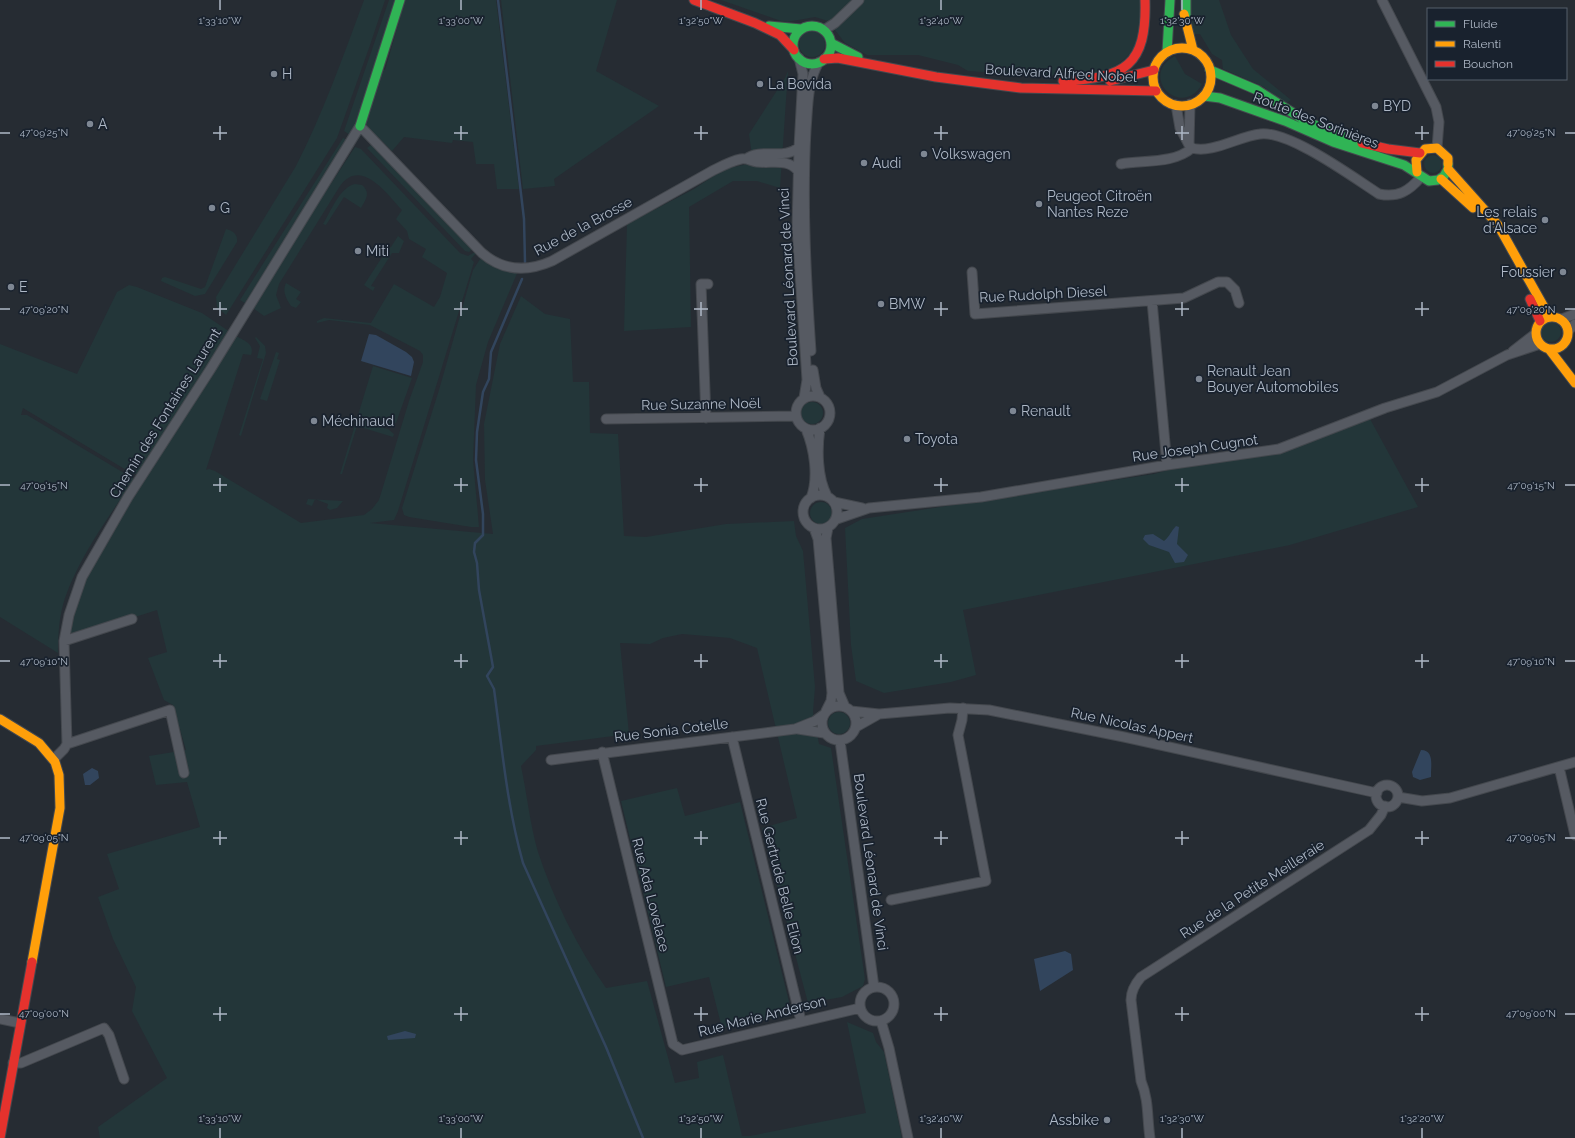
<svg xmlns="http://www.w3.org/2000/svg" width="1575" height="1138" font-family="Raleway,sans-serif">
<style>
.green{fill:#233639}
.water{fill:#32455d}
.lines{fill:none;stroke-linecap:round;stroke-linejoin:round}
.stream{stroke:#32455d;stroke-width:2.5}
.street-casing{stroke:#44484e;stroke-width:11}
.fast-casing{stroke:#44484e;stroke-width:11}
.slow-casing{stroke:#44484e;stroke-width:11}
.jam-casing{stroke:#44484e;stroke-width:11}
.street{stroke:#565a62;stroke-width:9}
.fast{stroke:#30b455;stroke-width:9}
.slow{stroke:#ff9f0a;stroke-width:9}
.jam{stroke:#e5322d;stroke-width:9}
.ticks{fill:none;stroke:#aeb8c6;stroke-width:1.5}
.poi-dot{fill:#7e8793;stroke:#19222e;stroke-width:1.5}
.labels{text-anchor:middle;dominant-baseline:central;stroke-width:3.5;stroke-linejoin:round;paint-order:stroke}
.street-label{font-size:14px;fill:#aeb8c6;stroke:#19222e}
.poi-label{font-size:14px;fill:#aeb8c6;stroke:#19222e;text-anchor:start}
.ticks-label{font-size:10px;text-anchor:middle;fill:#aeb8c6;stroke:#19222e;stroke-width:3.5;stroke-linejoin:round;paint-order:stroke}
</style>
<rect width="100%" height="100%" fill="#262c33"/>
<path class="green" d="M364,0h21l-16,48 -32,90 -111,177 -9,-8 -1,-10 80,-131c27,-53 47,-109 68,-166z
M389,0h7l-41,124 -5,11 -6,-4z
M405,0h91l23,189h-22l-3,-25h-18l-3,-22 -20,-2 -1,3 -48,-6 -12,14 -15,-15 -2,2 -10,-14 17,-54h3l1,-3z
M501,0h116l-21,71 63,35 -105,73 1,7 -32,3z
M721,0h419c1,13 1,27 -2,40 -4,12 -18,25 -30,29 -34,12 -103,4 -140,2l-10,-6 -40,-10h-51l-22,-12 -17,-22 -13,-4 -28,5 -6,-1z
M1190,0h29l12,35 22,34 38,31 -7,5 -20,-18 -41,-18 -1,-9 -10,-6 -12,-20h-6l-4,-14z
M799 44a13 13 0 1 1 26 0a13 13 0 1 1-26 0Z
M1175,56l10,18 17,10c-20,36 -65,-8 -27,-28z
M788,71l-8,117 -23,-7h-24l-44,26 2,120 -67,4 3,-107 67,-35 30,-20 29,-6 -4,-29 36,-56z
M343,138l5,2 -103,163 -5,-3z
M372,144l100,105 -3,3 -4,-1 -98,-103z
M355,147l6,2 99,104 8,3 7,-4h2l-6,7 3,3 -76,249 -4,9 -24,3 123,11 -8,-54 -1,-56 16,-80 21,-48 24,18 25,5 3,63h16l1,51 28,1 6,102 22,1 80,-13 68,-3 2,15 7,15 12,136 -2,25 6,32 12,4 34,231 -2,7 -21,11 -34,6 -46,-175 35,-10 -40,-170 -27,-10 -48,-4 -19,4 -13,6 -30,-1 9,91 -93,12v4l-15,16c6,28 9,59 17,86 16,48 39,95 68,136l41,-7 28,102 24,-5 -2,-16 26,-7 19,81h8l116,-23 -19,-91 26,11 3,9 8,10 18,86h-802l-2,-11 69,-49 -35,-67 4,-24 -23,-48 -15,-42 21,-8 -12,-35 93,-27 -13,-45 -31,3 -7,-29 37,-6 -13,-45 -9,-5 -16,-42 19,-6 -10,-42 -88,28 6,-35 19,-44 142,-223c9,5 19,8 15,19l-8,-1 -37,116 3,-1 6,2 86,52 63,-8 8,-6 7,-9 30,-99 14,-39v-7l-3,-4 -50,-26 -41,-5 -12,3v-2l7,-3 47,5 23,-39 40,23 6,-10 7,-24 -25,-16 4,-8 -17,-10 -2,-8 -11,-12 6,-9c-15,-16 -41,-53 -62,-24l-61,98 -3,11 5,13 -17,8 -11,-8 39,-65z
M1424 164a9 9 0 1 1 18 0a9 9 0 1 1-18 0Z
M355,184l7,1c9,8 4,14 -1,23l-17,-11 -18,28 -3,-1c8,-13 17,-37 32,-40z
M226,229c7,2 12,5 11,13l-32,52 -10,2 -34,-15 1,-3 3,-1 36,12 4,-2z
M398,236l6,5 -5,12h-7l-21,33 4,1 -2,4 -9,-6 24,-37 3,-1z
M482,256l36,15 -30,71 -12,43 -3,75 6,67h-8l-62,-10 -5,-2 -2,-7 37,-118 34,-120z
M286,283l15,9 -5,7 5,3 -5,6 -5,-2c-5,-7 -9,-15 -5,-23z
M129,285l8,2 65,26 28,19 -90,142h-7l-110,-66 -2,7h6l107,64c-25,38 -54,76 -69,119 -6,18 -7,37 -7,55l-58,-36v-273l77,30 40,-82z
M1541 332a10 10 0 1 1 20 0a10 10 0 1 1-20 0Z
M256,337l9,9 1,7 -25,83 -2,-1 24,-76 -6,-1 3,-12 -5,-8z
M276,352l3,1 -2,6 3,1 -13,41 -7,-2z
M373,366l39,12 -16,45 -4,1 -22,-7 -1,7 19,5 6,5 -1,3 -36,-11 -15,48h-2z
M801 413a11 11 0 1 1 22 0a11 11 0 1 1-22 0Z
M1370,419l48,88 -128,38 -327,65 13,65 -25,7 -67,11 -28,-12 -5,-36 -6,-117 17,-9 292,-45 29,-8 93,-12z
M308,499l35,2 -6,7 -7,2 -3,-2 1,-4 -13,-5 -3,7 -6,-2z
M810 513a11 11 0 1 1 22 0a11 11 0 1 1-22 0Z
M828 723a11 11 0 1 1 22 0a11 11 0 1 1-22 0Z
M677,788l8,28 55,-14 49,200 -10,15 -57,11 -13,-51 -43,10 -45,-186z"/>
<path class="water" d="M369,334l7,1 30,17 6,5 2,5 -3,14 -50,-15z
M1176,526l3,1 -2,17 11,11 -4,7 -9,1 -6,-11 -20,-7 -6,-6 2,-4 8,-1 11,7c6,-5 7,-10 12,-15z
M1421,750c13,0 10,15 10,24v3l-11,3 -7,-3 -1,-5z
M92,768l6,3 1,7 -9,7h-5l-2,-11z
M1065,951l6,3 2,16 -33,21 -6,-32z
M405,1031l11,3 -1,4 -27,2 -1,-4z"/>
<g class="lines">
<path class="stream" d="M498,0l26,219 1,43
M522,279l-31,73 -2,27 -6,13 -6,40 -1,28 7,54v21l-8,8 -1,9 3,11 2,27 14,77 -6,9 7,13c8,59 13,117 29,174l83,184 37,91"/>
<g class="street-casing">
<path id="street" d="M1382,0l54,107 3,15 -2,26
M824,30l11,-7 24,-23
M799,58l4,16 -4,73 -2,81 10,152 -3,18
M1176,105l4,23 9,17 1,-41
M1189,145l3,3c19,6 48,-12 68,-14 29,-4 94,44 119,60 19,4 30,-3 42,-17
M746,159c16,-12 38,2 53,-12
M1121,164c23,-4 53,0 71,-16
M972,272l3,42 209,-16 34,-16h9l8,8 4,13
M1152,301l15,164
M1562,319l13,-5
M1568,331l7,-7
M811,351c-5,-74 -9,-147 -5,-221 2,-23 1,-48 13,-68
M1513,351l22,-17
M813,370l3,18 4,9
M796 413a17 17 0 1 1 34 0a17 17 0 1 1-34 0Z
M706,418l-5,-134h7
M606,419l190,-3
M820,428c-3,21 -3,49 7,68
M806,429c8,19 13,48 5,69
M803 512a17 17 0 1 1 34 0a17 17 0 1 1-34 0Z
M834,502l28,6
M837,519l32,-11 112,-11 186,-32 112,-16 106,-41 52,-16 70,-37 33,-11
M814,528l4,11 14,154 -1,8 -5,10
M828,528l-2,10 13,155 6,14
M64,641l68,-22
M822 723a17 17 0 1 1 34 0a17 17 0 1 1-34 0Z
M851,711l28,3 -23,13
M879,714l71,-6 39,2 135,27 253,56
M798,729l26,4
M732,737l69,284
M840,741l34,246
M67,744l103,-34 14,63
M602,752l71,292 9,6 178,-42
M54,759l10,-10 3,-5 -3,-103 5,-26 13,-38 46,-80 82,-127 150,-244 122,127c21,18 45,19 70,8l160,-90c10,-5 19,-10 29,-12 6,-1 10,2 16,3 15,2 31,-4 41,9
M551,760l244,-31 20,-8 8,-6
M1559,767l16,68
M1376 796a11 11 0 1 1 22 0a11 11 0 1 1-22 0Z
M1398,797l24,4 28,-3 125,-36
M891,900l95,-19 -28,-146 4,-15 1,-12
M860 1004a17 17 0 1 1 34 0a17 17 0 1 1-34 0Z
M0,1019l20,4
M881,1021l8,27 19,90
M13,1063h8l83,-35 5,7 15,44
M1150,1138c-3,-20 -1,-38 -9,-57l-10,-81c0,-9 4,-16 10,-23l228,-147 12,-15 4,-9"/>
</g>
<g class="fast-casing">
<path id="fast" d="M1186,0v22
M769,26l32,3
M793 45a19 19 0 1 1 38 0a19 19 0 1 1-38 0Z
M831,43l27,14
M1167,52l3,-52
M1210,70l47,20 47,30 32,14 26,9
M1204,96l16,2 65,23 48,21 71,23 25,16 9,-1 6,-4 4,-7v-5
M360,126l40,-126"/>
</g>
<g class="slow-casing">
<path id="slow" d="M1184,14l9,36
M1153 77a29 29 0 1 1 58 0a29 29 0 1 1-58 0Z
M1448,169l50,56 51,91
M1417,172l-1,-12 9,-11 12,-1 11,10v6
M1441,179l32,29
M1536 333a16 16 0 1 1 32 0a16 16 0 1 1-32 0Z
M1549,349l26,34
M0,719l39,24 16,19 4,13 1,33 -28,154"/>
</g>
<g class="jam-casing">
<path id="jam" d="M694,0l61,23 25,12 14,15
M824,59l14,-1 98,19 85,11 135,3
M1063,81c62,-3 84,-15 82,-81
M1110,81l44,-11
M1362,143l26,6 32,4
M1530,299l10,22
M0,1138l32,-176"/>
</g>
<use href="#street" class="street"/>
<use href="#fast" class="fast"/>
<use href="#slow" class="slow"/>
<use href="#jam" class="jam"/>
</g>
<path class="ticks" d="M220,0v10M461,0v10M701,0v10M941,0v10M1182,0v10M220,126v14M461,126v14M701,126v14M941,126v14M1182,126v14M1422,126v14M0,133h10M213,133h14M454,133h14M694,133h14M934,133h14M1175,133h14M1415,133h14M1565,133h10M220,302v14M461,302v14M701,302v14M941,302v14M1182,302v14M1422,302v14M0,309h10M213,309h14M454,309h14M694,309h14M934,309h14M1175,309h14M1415,309h14M1565,309h10M220,478v14M461,478v14M701,478v14M941,478v14M1182,478v14M1422,478v14M0,485h10M213,485h14M454,485h14M694,485h14M934,485h14M1175,485h14M1415,485h14M1565,485h10M220,654v14M461,654v14M701,654v14M941,654v14M1182,654v14M1422,654v14M0,661h10M213,661h14M454,661h14M694,661h14M934,661h14M1175,661h14M1415,661h14M1565,661h10M220,831v14M461,831v14M701,831v14M941,831v14M1182,831v14M1422,831v14M0,838h10M213,838h14M454,838h14M694,838h14M934,838h14M1175,838h14M1415,838h14M1565,838h10M220,1007v14M461,1007v14M701,1007v14M941,1007v14M1182,1007v14M1422,1007v14M0,1014h10M213,1014h14M454,1014h14M694,1014h14M934,1014h14M1175,1014h14M1415,1014h14M1565,1014h10M220,1128v10M461,1128v10M701,1128v10M941,1128v10M1182,1128v10M1422,1128v10"/>
<g class="poi-dot">
<circle cx="274" cy="74" r="4"/>
<circle cx="760" cy="84" r="4"/>
<circle cx="1375" cy="106" r="4"/>
<circle cx="90" cy="124" r="4"/>
<circle cx="924" cy="154" r="4"/>
<circle cx="864" cy="163" r="4"/>
<circle cx="1039" cy="204" r="4"/>
<circle cx="212" cy="208" r="4"/>
<circle cx="1545" cy="220" r="4"/>
<circle cx="358" cy="251" r="4"/>
<circle cx="1563" cy="272" r="4"/>
<circle cx="11" cy="287" r="4"/>
<circle cx="881" cy="304" r="4"/>
<circle cx="1199" cy="379" r="4"/>
<circle cx="1013" cy="411" r="4"/>
<circle cx="314" cy="421" r="4"/>
<circle cx="907" cy="439" r="4"/>
<circle cx="1107" cy="1120" r="4"/>
</g>
<g class="labels">
<g class="street-label">
<text transform="translate(1061 73) rotate(3)">Boulevard Alfred Nobel</text>
<text transform="translate(1316 120) rotate(21)">Route des Sorinières</text>
<text transform="translate(583 226) rotate(-28)">Rue de la Brosse</text>
<text transform="translate(788 277) rotate(-93)">Boulevard Léonard de Vinci</text>
<text transform="translate(1043 294) rotate(-3)">Rue Rudolph Diesel</text>
<text transform="translate(701 404) rotate(-1)">Rue Suzanne Noël</text>
<text transform="translate(165 413) rotate(-58)">Chemin des Fontaines Laurent</text>
<text transform="translate(1195 448) rotate(-8)">Rue Joseph Cugnot</text>
<text transform="translate(1132 725) rotate(12)">Rue Nicolas Appert</text>
<text transform="translate(671 730) rotate(-7)">Rue Sonia Cotelle</text>
<text transform="translate(871 862) rotate(82)">Boulevard Léonard de Vinci</text>
<text transform="translate(780 876) rotate(76)">Rue Gertrude Belle Elion</text>
<text transform="translate(1252 889) rotate(-33)">Rue de la Petite Meilleraie</text>
<text transform="translate(651 895) rotate(76)">Rue Ada Lovelace</text>
<text transform="translate(762 1016) rotate(-14)">Rue Marie Anderson</text>
</g>
<g class="poi-label">
<text x="282" y="74">H</text>
<text x="768" y="84">La Bovida</text>
<text x="1383" y="106">BYD</text>
<text x="98" y="124">A</text>
<text x="932" y="154">Volkswagen</text>
<text x="872" y="163">Audi</text>
<text x="1047" y="196">Peugeot Citroën<tspan x="1047" dy="16">Nantes Reze</tspan></text>
<text x="220" y="208">G</text>
<text x="1537" y="212" text-anchor="end">Les relais<tspan x="1537" dy="16">d'Alsace</tspan></text>
<text x="366" y="251">Miti</text>
<text x="1555" y="272" text-anchor="end">Foussier</text>
<text x="19" y="287">E</text>
<text x="889" y="304">BMW</text>
<text x="1207" y="371">Renault Jean<tspan x="1207" dy="16">Bouyer Automobiles</tspan></text>
<text x="1021" y="411">Renault</text>
<text x="322" y="421">Méchinaud</text>
<text x="915" y="439">Toyota</text>
<text x="1099" y="1120" text-anchor="end">Assbike</text>
</g>
</g>
<g class="ticks-label">
<text x="220" y="24">1°33'10"W</text>
<text x="461" y="24">1°33'00"W</text>
<text x="701" y="24">1°32'50"W</text>
<text x="941" y="24">1°32'40"W</text>
<text x="1182" y="24">1°32'30"W</text>
<text x="44" y="136">47°09'25"N</text>
<text x="1531" y="136">47°09'25"N</text>
<text x="44" y="313">47°09'20"N</text>
<text x="1531" y="313">47°09'20"N</text>
<text x="44" y="489">47°09'15"N</text>
<text x="1531" y="489">47°09'15"N</text>
<text x="44" y="665">47°09'10"N</text>
<text x="1531" y="665">47°09'10"N</text>
<text x="44" y="841">47°09'05"N</text>
<text x="1531" y="841">47°09'05"N</text>
<text x="44" y="1017">47°09'00"N</text>
<text x="1531" y="1017">47°09'00"N</text>
<text x="220" y="1122">1°33'10"W</text>
<text x="461" y="1122">1°33'00"W</text>
<text x="701" y="1122">1°32'50"W</text>
<text x="941" y="1122">1°32'40"W</text>
<text x="1182" y="1122">1°32'30"W</text>
<text x="1422" y="1122">1°32'20"W</text>
</g>
<rect x="1427" y="8" width="140" height="72" fill="#19222e" stroke="#555e6b"/>
<rect x="1435" y="21" width="20" height="6" fill="#30b455" stroke="#555e6b"/>
<text x="1463" y="28" font-size="12" fill="#aeb8c6">Fluide</text>
<rect x="1435" y="41" width="20" height="6" fill="#ff9f0a" stroke="#555e6b"/>
<text x="1463" y="48" font-size="12" fill="#aeb8c6">Ralenti</text>
<rect x="1435" y="61" width="20" height="6" fill="#e5322d" stroke="#555e6b"/>
<text x="1463" y="68" font-size="12" fill="#aeb8c6">Bouchon</text>
</svg>
